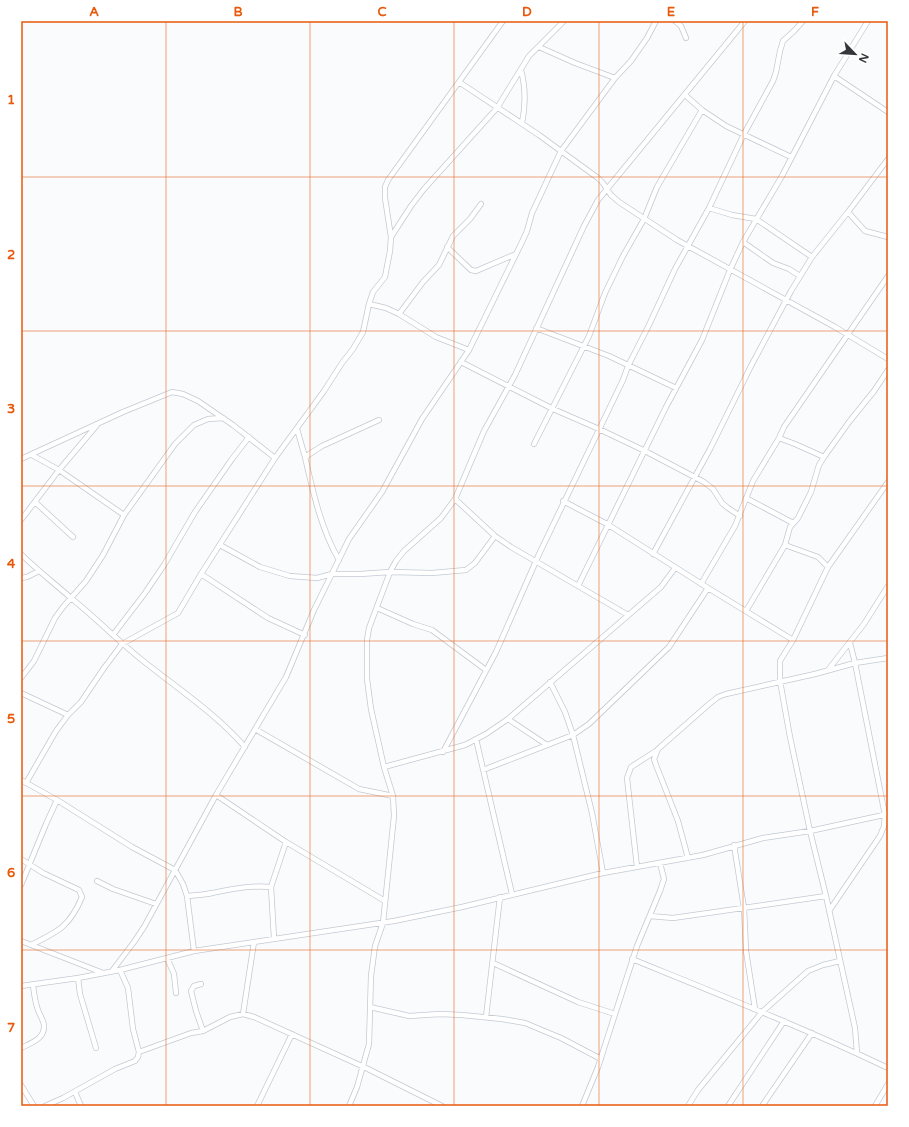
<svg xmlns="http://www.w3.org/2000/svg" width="909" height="1127" font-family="'Varela Round',sans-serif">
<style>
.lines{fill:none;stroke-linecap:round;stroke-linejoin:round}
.street-casing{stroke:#c3cad3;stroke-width:6}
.street{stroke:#fff;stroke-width:4.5}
.grid{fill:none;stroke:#e8590c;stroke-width:1;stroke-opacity:0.55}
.neatline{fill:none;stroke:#e8590c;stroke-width:1.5}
.grid-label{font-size:13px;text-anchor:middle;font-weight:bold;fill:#e8590c}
</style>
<rect width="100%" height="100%" fill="#fafbfd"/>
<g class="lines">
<g class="street-casing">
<path id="street" d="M675,21l6,5 5,12
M539,47l36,16 40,15
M521,70c5,19 5,34 1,53
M834,76l54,36
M459,82l80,53 59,43 5,5 8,12 8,7 58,38 158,87 53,32
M685,95l17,15 24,16 65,31
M709,208l23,7 24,4 56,38
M848,212l17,19 23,6
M391,237l20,-31 13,-17 73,-81 32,-52 35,-35
M743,242l30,21 16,6 11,7
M447,247l24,23 5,1 40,-17
M369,304l17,4 13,6 37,23 33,13
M399,314l24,-32 16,-17 14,-29 17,-17 11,-15
M536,328l73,28 67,32
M461,362l92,47 46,20 46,22 59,31 9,7 9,14 6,5 12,8
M297,429l8,28 17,-11 57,-26
M779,438l16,6 29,13
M534,444l55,-108 16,-43 18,-37 21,-37 13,-32 45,-77
M32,455l27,15 65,45
M305,457c8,35 16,72 34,103
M21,459l102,-47 49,-20 11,2 15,7 35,24 42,33
M746,498l47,25
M455,499l40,37 16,11 117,68
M563,501l44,23 101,64 85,52
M35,502l38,35
M21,520l38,-50 38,-45
M220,545l40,22 30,9 27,2 15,-4h28l30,-2 42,1 34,-3 9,-7 20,-27
M785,545l33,12 10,10
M21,554c16,16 33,29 50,44 25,20 47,43 71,62 35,28 73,53 103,87
M653,554l57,-105 41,-83 40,-75 21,-34 36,-45 40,-53
M201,574l67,44 37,17
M21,578l6,-1 12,-6
M701,584l34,-58 18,-45 26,-43 5,-11 104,-151
M578,586l88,-179 36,-67 28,-70 13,-28 39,-66 52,-100 34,-55
M377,608l36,16 19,6 54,40
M746,611l39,-66 5,-18 8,-9 13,-26 8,-27 5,-8 25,-35 25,-31 14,-21
M113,635l32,-42 19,-28 31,-53 37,-53 17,-22
M828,670l36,-46 24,-38
M21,678l13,-17 21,-43 8,-11 23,-26 17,-26 21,-40 51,-71 19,-19 14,-6 15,-1
M550,682l15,30 8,23 19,78 11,60
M21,693l47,22
M508,719l39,26
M255,729l104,60 34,7
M476,739l36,155
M443,752l53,-100 44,-100 83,-172 5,-14 21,-41 26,-56 34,-61 35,-74 29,-53 3,-9 4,-21 3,-10 12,-11 8,-9
M384,767l81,-22 21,-11 22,-15 153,-132 14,-19
M483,770l90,-35 16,-11 80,-77 39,-59
M21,780l36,20 75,47 43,23 8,14 4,12c8,-1 17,-1 25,-3 20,-4 39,-8 59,-6
M26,783l30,-52 12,-16 13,-13 23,-34 18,-24 56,-31 23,-39 74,-116 49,-67 18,-28 11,-14 10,-17 6,-28 4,-12 12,-15 5,-26 1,-14 -6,-39v-11l3,-7 115,-159
M216,795l70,47 99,59
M734,845l10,63 2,43 9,58
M688,858l-10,-37 -22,-56 -2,-6 4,-10 50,-44 10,-8 8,-3 89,-20 40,-11 33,-5
M21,859l22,14 36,17 3,7c-12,29 -23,34 -51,48
M637,867l-10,-89 4,-11 25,-16
M97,881l16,8 43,15
M21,885l25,-61 11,-24
M187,896l7,55
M829,911l51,-75 4,-10 1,-11 -30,-152 -5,-20
M650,916l23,2 153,-22
M274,938l-3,-51 15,-45
M21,941l82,32
M167,958l7,16 2,19
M632,959c86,35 172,69 256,109
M493,963l85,39 37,12
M112,971l22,-29 10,-15 72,-132 70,-118 28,-67 35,-71 33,-47 40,-73 47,-69 53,-108 5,-11 5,-18 29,-62 54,-73 16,-17 16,-23 9,-17
M78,978l2,16 16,54
M201,984l-7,2 -3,5 5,20 7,20
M21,986l57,-8 42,-8 74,-19 200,-30 68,-14 141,-34 100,-18 60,-17 47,-7 78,-17
M370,1007l39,9 31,-2 22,1 40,4 23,4 36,15 40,21
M243,1014l11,-72
M486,1017l14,-120
M21,1048c10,-5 24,-9 23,-23 -1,-5 -4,-10 -6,-15 -3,-8 -4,-16 -5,-25
M139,1052l52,-19 12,-2 27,-14 13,-3 11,3 110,50 78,39
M857,1053l-2,-25 -29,-132 -16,-65 -20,-94 -10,-56v-20l3,-5 10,-16 35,-73 60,-85
M21,1085l13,21
M75,1092l6,14
M45,1106l18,-8 52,-29 20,-8 3,-4 1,-5 -6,-23 -5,-41 -8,-18
M257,1106l35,-72
M349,1106l8,-19 12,-43 2,-68 4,-30 8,-23 11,-107 -1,-20 -9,-29 -13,-58 -4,-30v-39l2,-12 21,-56 6,-11 8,-10 37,-33 14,-19 29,-68 31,-56 69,-149 14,-26 147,-179
M582,1106l16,-39 39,-121 23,-55 4,-12 -4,-16
M688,1106l10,-16 64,-78 46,-41 15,-6 17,-4
M728,1106l56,-85
M762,1106l50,-73
M875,1106l13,-22"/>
</g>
<use href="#street" class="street"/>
</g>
<path class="grid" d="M166,21v1085M310,21v1085M454,21v1085M599,21v1085M743,21v1085M21,177h867M21,331h867M21,486h867M21,641h867M21,796h867M21,950h867"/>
<rect width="909" height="1127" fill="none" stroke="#ffffff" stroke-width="44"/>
<g transform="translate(855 54) rotate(115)" stroke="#ffffff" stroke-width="3" paint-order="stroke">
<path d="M0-3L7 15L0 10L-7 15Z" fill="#33363a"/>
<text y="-6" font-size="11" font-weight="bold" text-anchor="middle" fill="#33363a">N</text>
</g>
<rect x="22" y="22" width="865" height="1083" class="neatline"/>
<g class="grid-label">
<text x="94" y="16">A</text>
<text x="238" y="16">B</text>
<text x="382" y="16">C</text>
<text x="527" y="16">D</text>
<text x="671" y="16">E</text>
<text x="815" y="16">F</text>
<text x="11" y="104">1</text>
<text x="11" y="259">2</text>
<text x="11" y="413">3</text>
<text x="11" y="568">4</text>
<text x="11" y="723">5</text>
<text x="11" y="877">6</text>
<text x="11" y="1032">7</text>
</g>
</svg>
